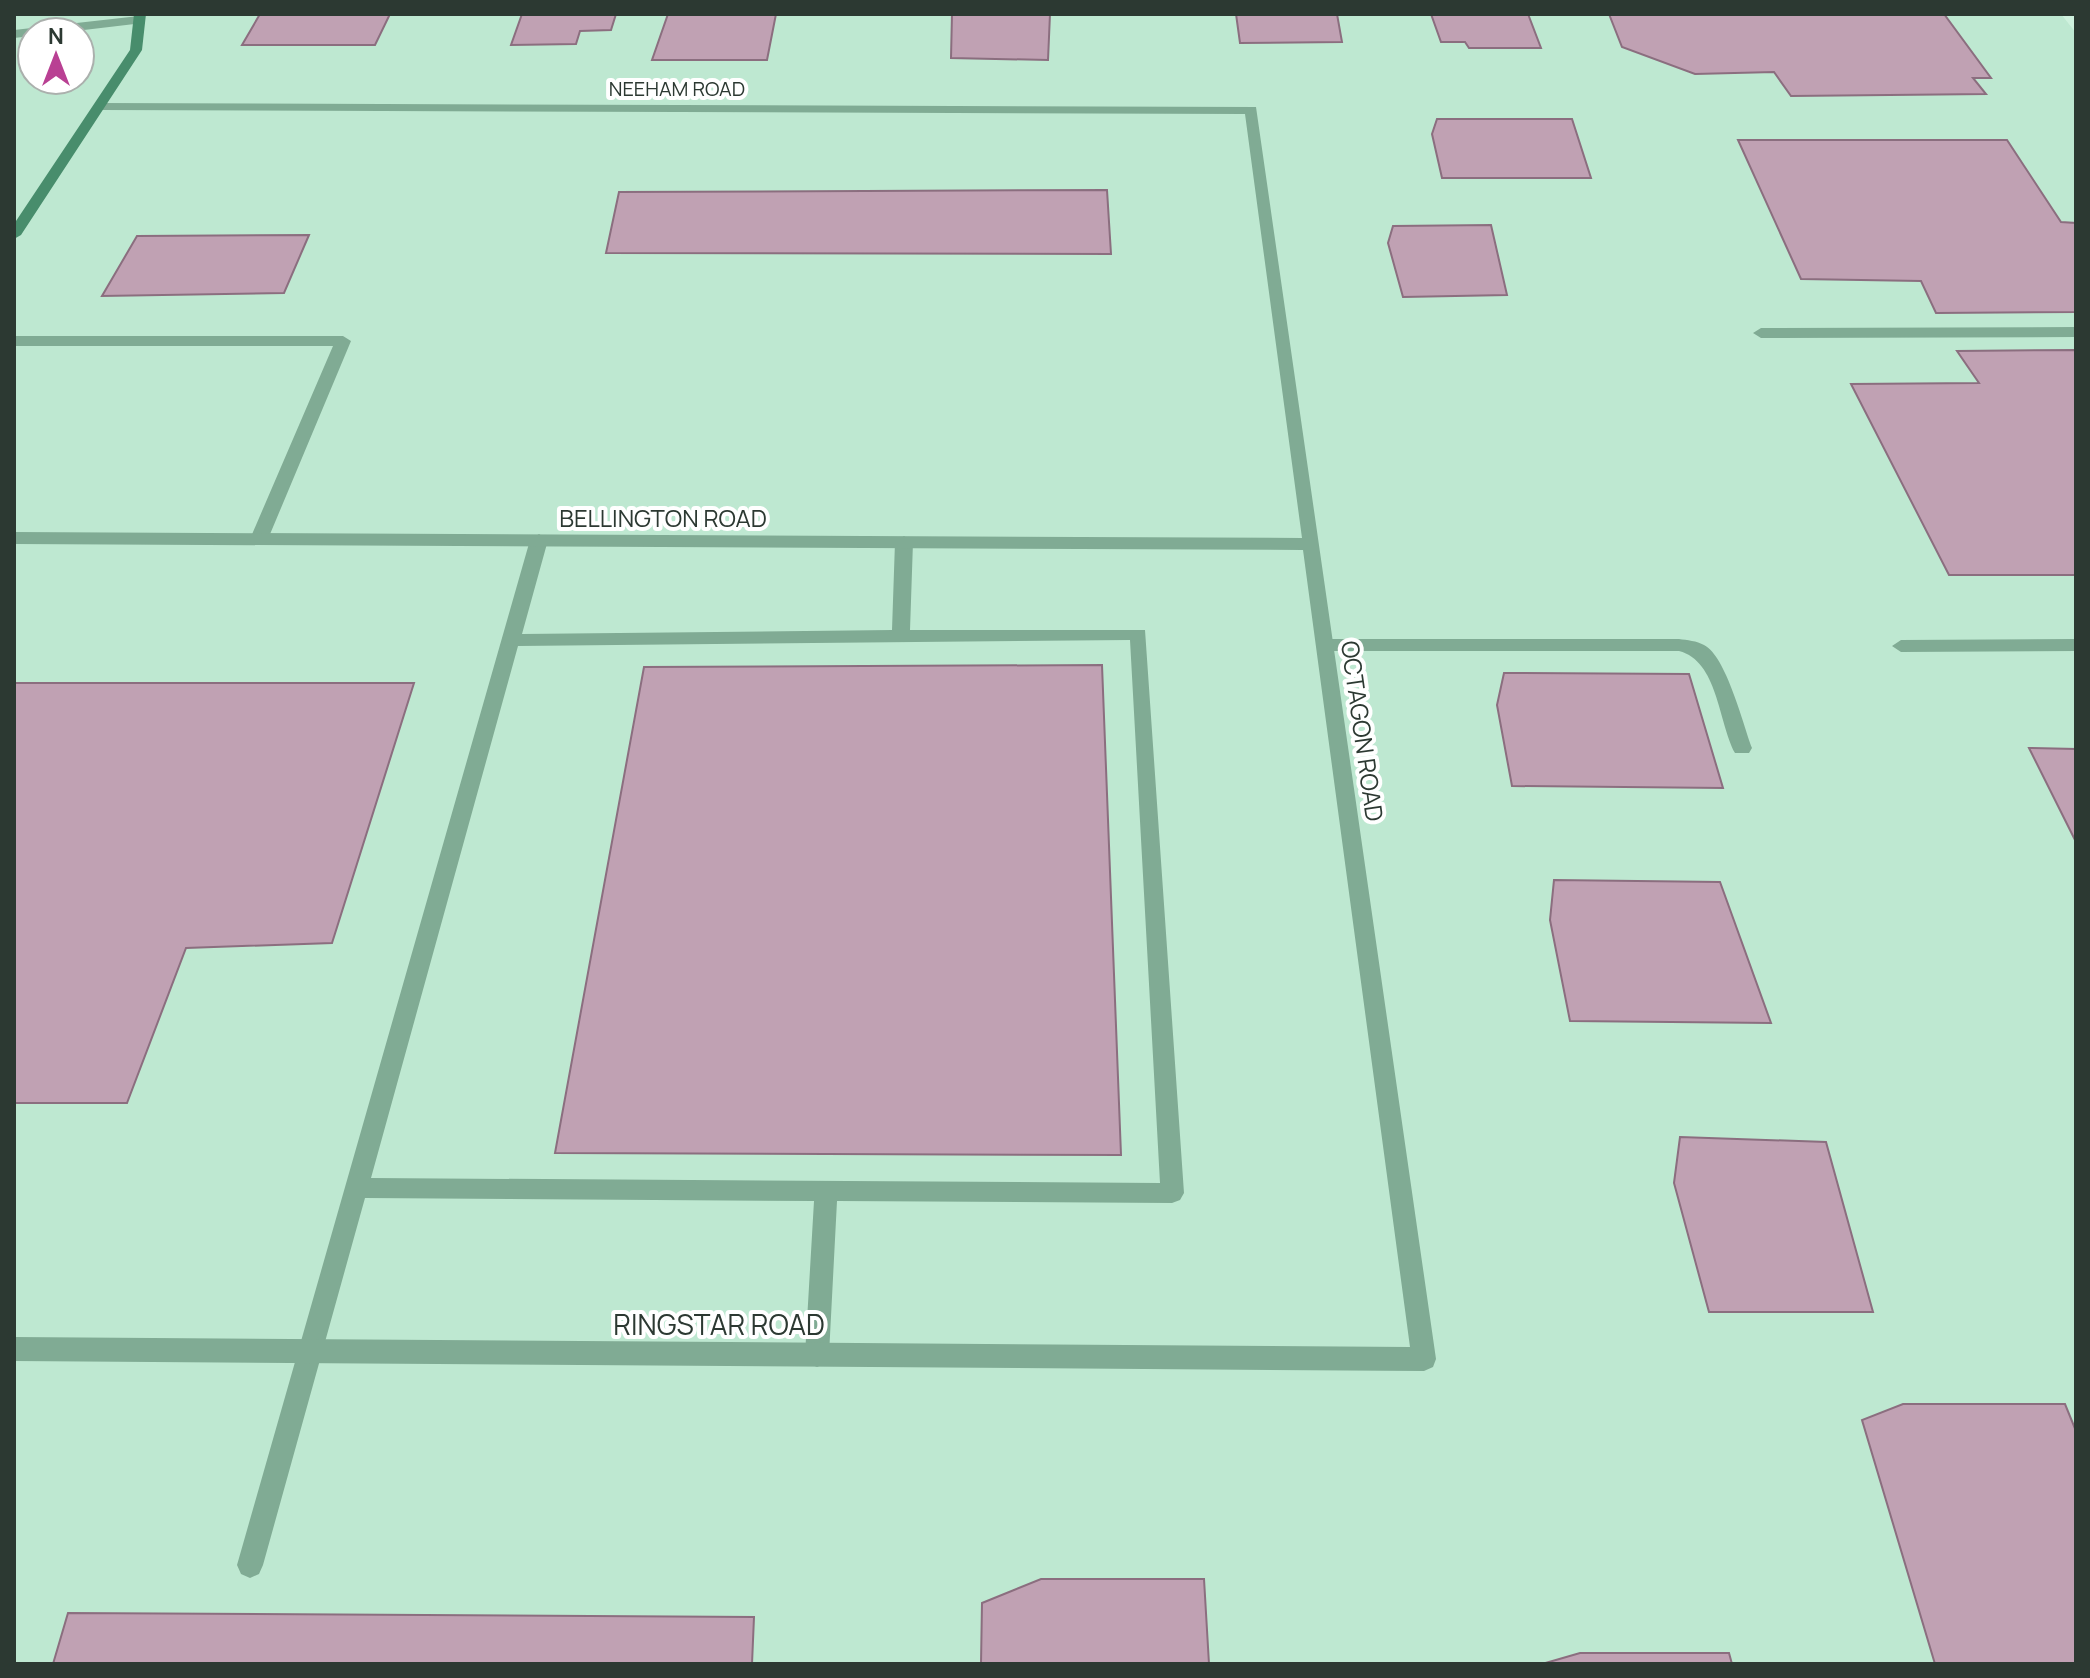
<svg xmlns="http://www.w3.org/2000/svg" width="2090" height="1678" font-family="Manrope,sans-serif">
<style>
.built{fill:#bee8d1;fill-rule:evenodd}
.building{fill:#c0a1b3;stroke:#8b6e7f;stroke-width:2}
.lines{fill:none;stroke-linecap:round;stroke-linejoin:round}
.lane{fill:#80ab94;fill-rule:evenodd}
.street{fill:#80ab94;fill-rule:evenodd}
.secondary{fill:#488d6c;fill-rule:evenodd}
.labels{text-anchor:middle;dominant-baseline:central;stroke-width:8;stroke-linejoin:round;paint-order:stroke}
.far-street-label{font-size:20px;fill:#2c3932;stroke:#fff}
.street-label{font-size:24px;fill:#2c3932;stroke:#fff}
.near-street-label{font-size:28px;fill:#2c3932;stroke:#fff}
</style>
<rect width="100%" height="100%" fill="#cff1de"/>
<path class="built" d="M14,14h2047l15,19v1631h-2062zM32,32h48v48h-48z"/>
<path class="building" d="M260,14h130l-15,31h-133z
M522,14h94l-5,16 -31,1 -4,13 -65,1z
M668,14h108l-9,46h-115z
M952,14h98l-2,46 -97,-2z
M1236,14h101l5,28 -102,1z
M1431,14h97l13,34h-72l-4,-6h-24z
M1609,14h335l47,64h-18l13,16 -195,2 -17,-24 -79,2 -73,-27z
M1437,119h135l19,59h-149l-10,-44z
M1738,140h269l54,82 15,1v89l-140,1 -15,-32 -120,-2z
M1107,190l4,64 -505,-1 13,-61z
M1491,225l16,70 -104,2 -15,-54 5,-17z
M309,235l-25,58 -182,3 35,-60z
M2076,350v225h-127l-98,-191 128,-1 -22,-32z
M1102,665l19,490 -566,-2 89,-486z
M1504,673l185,1 34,114 -211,-2 -15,-81z
M14,683h400l-82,260 -146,5 -59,155h-113z
M2029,748l47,1v93z
M1554,880l166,2 51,141 -201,-2 -20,-101z
M1680,1137l146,5 47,170h-164l-35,-129z
M1903,1404h162l11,27v233h-141l-73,-244z
M1041,1579h163l5,85h-228l1,-61z
M68,1613l686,4 -2,47h-699z
M1580,1653h149l3,11h-190z"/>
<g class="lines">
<path class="lane" d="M139,16l4,1v6l-76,9h-35v4l-18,2v-8z
M2076,327v10l-315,1 -8,-5 8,-5z
M14,336h329l8,5 -83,198 -9,6 -9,-6 83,-193h-319z
M539,534l9,6 -26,94 370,-4 3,-88 9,-6 9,6 -3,88h235l39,563 -4,7 -8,3 -335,-2 -8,154 -3,8 -9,4 -9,-4 -3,-8 9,-154 -449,-3 -102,367 -4,9 -9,4 -9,-4 -4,-9 293,-1025zM1130,640l30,543 -789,-5 147,-532z
M1325,639h354c8,1 18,2 25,6 22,11 39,79 48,103l-3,5h-14c-17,-32 -17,-92 -56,-102h-354l-9,-6z
M2076,639v12l-175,1 -9,-6 9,-6z"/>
<path class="street" d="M97,103l1159,4 180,1252 -3,8 -9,4 -1410,-10v-24l1396,10 -107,-797 -1289,-6v-12l1288,6 -57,-424 -1143,-4 -5,-1z"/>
<path class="secondary" d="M134,14h12l-4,36 -121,185 -7,4v-15l116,-174z"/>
</g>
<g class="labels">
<g class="far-street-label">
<text x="677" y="88">NEEHAM ROAD</text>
</g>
<g class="street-label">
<text x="663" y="517">BELLINGTON ROAD</text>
<text transform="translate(1363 731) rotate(82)">OCTAGON ROAD</text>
</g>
<g class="near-street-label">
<text x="719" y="1324">RINGSTAR ROAD</text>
</g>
</g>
<rect width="2090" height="1678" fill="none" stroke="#2c3932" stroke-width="32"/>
<g transform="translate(56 56)"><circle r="38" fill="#ffffff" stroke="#abb0ad" stroke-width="2"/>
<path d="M0-6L14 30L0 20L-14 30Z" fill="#b94093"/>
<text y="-12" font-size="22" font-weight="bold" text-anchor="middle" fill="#2c3932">N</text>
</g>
</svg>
